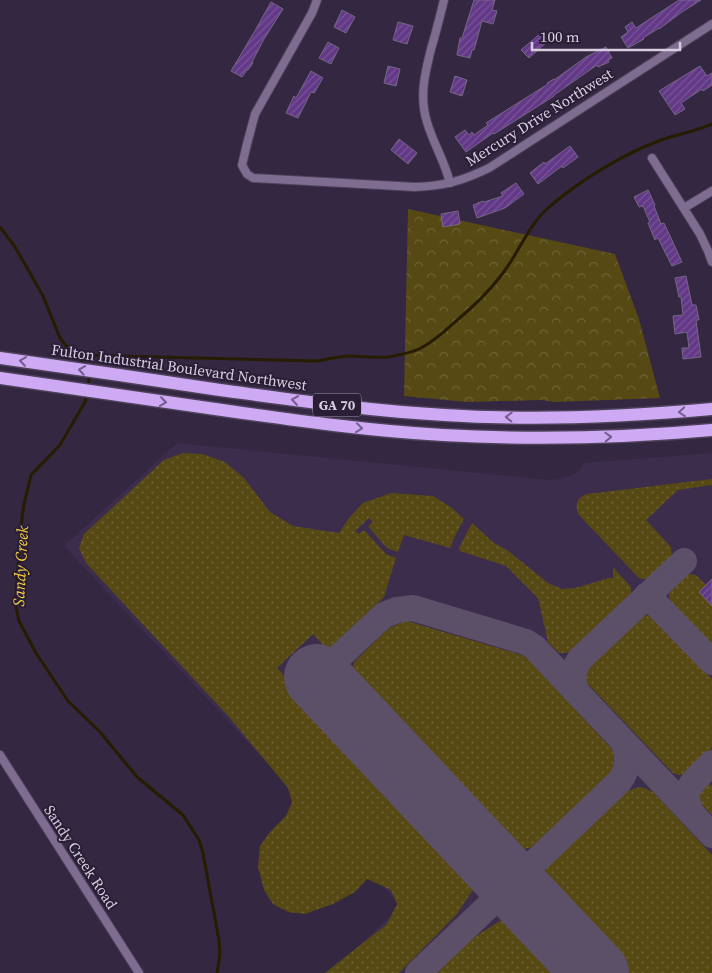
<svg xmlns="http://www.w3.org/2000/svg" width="712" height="973" font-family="'Source Serif 4',serif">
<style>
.built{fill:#3d2d4d}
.grass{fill:url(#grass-dots)}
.forest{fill:url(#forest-crowns)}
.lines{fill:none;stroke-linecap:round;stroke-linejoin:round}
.stream{stroke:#261c00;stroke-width:3}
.taxiway{stroke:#5c5068;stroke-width:26}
.runway{stroke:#5c5068;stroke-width:66}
.building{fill:url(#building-hatch);stroke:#756784}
.minor-casing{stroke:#4e425a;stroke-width:10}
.primary-casing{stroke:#4e425a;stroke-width:15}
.minor{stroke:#7e6d91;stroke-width:8}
.primary{stroke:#ceaaf5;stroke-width:12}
.oneway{stroke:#745d8c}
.labels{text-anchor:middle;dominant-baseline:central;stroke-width:4;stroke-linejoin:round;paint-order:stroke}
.shield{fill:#2a1e36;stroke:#a39aad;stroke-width:1}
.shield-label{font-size:14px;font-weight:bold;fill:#d7cfe0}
.street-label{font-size:15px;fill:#d7cfe0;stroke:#2a1e36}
.water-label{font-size:16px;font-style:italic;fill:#f7d03f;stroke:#2a1e36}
</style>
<defs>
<pattern id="grass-dots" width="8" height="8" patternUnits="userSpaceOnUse" patternTransform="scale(1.25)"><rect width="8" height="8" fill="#574914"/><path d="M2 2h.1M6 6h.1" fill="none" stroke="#6e6236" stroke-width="1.8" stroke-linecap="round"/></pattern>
<pattern id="forest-crowns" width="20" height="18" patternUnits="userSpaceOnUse" patternTransform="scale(1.25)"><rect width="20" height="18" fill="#574914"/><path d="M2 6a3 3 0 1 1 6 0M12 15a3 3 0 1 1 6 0" fill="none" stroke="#6e6236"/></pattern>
<pattern id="building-hatch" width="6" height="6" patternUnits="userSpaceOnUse" patternTransform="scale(1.25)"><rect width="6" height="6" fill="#623887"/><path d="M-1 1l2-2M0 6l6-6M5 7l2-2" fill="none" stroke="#785498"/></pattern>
</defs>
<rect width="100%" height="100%" fill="#342741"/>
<path class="built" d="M177,443l373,37 14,-2 14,-6 6,-9 128,-10v520h-382l71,-67 -337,-360z"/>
<path class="grass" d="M183,453l19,1 23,8 19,16 26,34 23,14 46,7 10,-15 14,-15 28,-10 42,3 19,12 12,11 -10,19 -4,10 -46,-13 -6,17 -9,-3 -4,-3 -17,-20 5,-4 -4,-4 -14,13 4,3 5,-4 22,24 10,4 -12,39 -56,53 -15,-16 -36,34 198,208 2,4 -1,5 -19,29 -58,59h-74l62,-49 10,-20 -6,-14 -24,-11 -12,13 -22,12 -28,10 -17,-2 -15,-8 -9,-14 -6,-23 2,-21 10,-14 16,-16 6,-14 -4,-14 -58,-70 -144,-155 -7,-15 5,-14 80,-74z
M712,479v6l-34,5 -32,30 25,27c0,2 1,7 0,9 -1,5 -20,22 -25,23 -4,0 -5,0 -8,-2l-59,-62c-5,-10 -2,-17 8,-21z
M472,523l22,20 13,7 41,33 14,6 13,-1 34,-10h4v-11l18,20v8l-59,56 -6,2h-7l-11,-11 -10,-44 -32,-32 -46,-15 -1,-3z
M689,574l7,1 10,10 -7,7 13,14v38h-2l-39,-41c-1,-3 -2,-4 -2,-8 0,-8 13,-18 20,-21z
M648,615l6,3 58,61v69l-28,26 -5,1 -6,-2 -87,-91 -2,-7 3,-8 54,-51z
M403,622h7l112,33 8,6 82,88c3,10 2,16 -2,25l-78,73 -12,3 -9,-1 -158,-168 -1,-7v-5l3,-8 34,-33z
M708,783l4,3v29c-14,-15 -21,-16 -4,-32z
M639,787l6,1 8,4 59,63v118h-83l-83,-88c-2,-9 -1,-14 2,-22l77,-71z
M508,916l9,5 50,52h-130l20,-20 19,-17z"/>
<path class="forest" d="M408,209l207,45 24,65 21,79 -106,4 -12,-2 -75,2 -63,-6z"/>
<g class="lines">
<path class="stream" d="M0,227l15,20 15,26 13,23 17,42 11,14 8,3 239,6c9,-2 20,-4 30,-5 14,0 27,2 41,1 10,-2 21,-4 30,-8 13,-6 25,-17 36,-27 18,-15 34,-30 48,-49 16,-21 25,-47 45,-65 31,-27 75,-54 113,-68 17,-6 35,-9 51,-16
M79,355l5,11
M87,374l2,4 -1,9
M87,393l-2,9 -25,43 -29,30 -7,29 -2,14 -6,74v15l3,14 17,32 32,48 32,31 28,34 9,11 46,38 16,25 4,13 16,87 1,14 -3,19"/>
<path class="taxiway" d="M647,595l65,67
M317,677l67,-62 13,-5 16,-2 113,34 8,5 178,188
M578,694c-7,-13 -6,-23 2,-35l104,-98
M695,817c-19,-25 -1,-36 17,-54
M494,865c14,7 20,11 35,2 -8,10 -8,21 -2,33 -14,-6 -20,-7 -33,1 6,-13 6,-24 0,-36z
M418,973l201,-191c10,-13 10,-26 4,-41"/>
<path class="runway" d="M317,677l279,296"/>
</g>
<path class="building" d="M474,0h21l-3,10 5,1 -4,13 -11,-3 -8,29h-2l-2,8 -13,-3 3,-17h2z
M679,0h22l-19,12 -23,17v-1l-16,10 1,1 -16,9 -7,-11 7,-5 -3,-5 7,-5 4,6z
M271,2l12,7 -19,30 -12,23 1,1 -5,7h-1l-5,7 -11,-6 25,-42z
M342,10l13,7 -9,16 -12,-6z
M398,22l15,4 -6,18 -14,-4z
M541,33l7,8 -19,17 -8,-8z
M328,42l11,6 -8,16 -12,-6z
M606,47l6,11 -4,2 1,2 -11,5 -1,-2 -43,30v1l-60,38 -1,-1 -27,19 -11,-15 10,-7 4,5 3,-3 2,3 14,-10 -2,-2 62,-39 -1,-1 7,-4v1l32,-23z
M388,66l12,3 -4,17 -12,-3z
M700,66l7,10 5,-3v12l-9,6 -1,-2 -21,14 4,6 -10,6 -16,-24z
M311,71l12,7 -9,15 -3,-1 -13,26 -12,-5 8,-17 2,2z
M455,76l12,4 -5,16 -12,-4z
M399,139l18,14 -9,11 -17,-14z
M570,146l8,11 -15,11 -1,-2 -24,18 -8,-11 14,-11 1,2z
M516,183l8,11 -19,14 -28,10 -4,-13 10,-4 1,1 19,-6 -2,-3z
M648,190l7,15 -1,1 7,18 3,-1 18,39 -10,4 -14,-28 -3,2 -7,-17 2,-1 -7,-16 -4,1 -5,-10z
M458,211l2,13 -17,3 -2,-13z
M686,276l6,29h4l3,15h-3l5,37 -18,2 -1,-11h7l-2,-16 -12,2 -2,-18 10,-1 -2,-18h-2l-4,-19z
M712,579v27l-13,-14z"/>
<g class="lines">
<g class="minor-casing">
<path id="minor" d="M317,0l-5,13 -57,101 -8,30 -5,21 5,9 6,4 162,9c29,-1 47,-6 74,-19l223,-144
M444,0c-4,16 -8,33 -13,49 -6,24 -12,48 -4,73 6,21 18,40 23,61
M652,158l48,76 8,17 4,11
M684,208l28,-17
M0,755l139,218"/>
</g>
<g class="primary-casing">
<path id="primary" d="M0,358c73,10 147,21 220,32 75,10 149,21 225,25 89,6 178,2 267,-6
M0,378c76,11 152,22 229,33 71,10 142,20 214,24 90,5 180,3 269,-5"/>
</g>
<use href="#minor" class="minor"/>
<use href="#primary" class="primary"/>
</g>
<defs><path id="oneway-chevron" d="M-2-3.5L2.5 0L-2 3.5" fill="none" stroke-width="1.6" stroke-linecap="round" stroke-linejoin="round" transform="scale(1.25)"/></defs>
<g class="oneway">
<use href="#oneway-chevron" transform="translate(23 361) rotate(-172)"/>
<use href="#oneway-chevron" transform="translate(82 370) rotate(-171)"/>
<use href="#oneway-chevron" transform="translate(295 400) rotate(-172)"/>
<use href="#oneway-chevron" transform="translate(163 402) rotate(8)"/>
<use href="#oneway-chevron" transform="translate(682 412) rotate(175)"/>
<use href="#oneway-chevron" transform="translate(509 417) rotate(-178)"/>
<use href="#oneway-chevron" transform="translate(359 428) rotate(6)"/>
<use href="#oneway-chevron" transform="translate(608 437) rotate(-2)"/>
</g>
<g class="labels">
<rect class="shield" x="313" y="393.5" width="48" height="23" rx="4"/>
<g class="shield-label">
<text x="337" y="405">GA 70</text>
</g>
<g class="street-label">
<text transform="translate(539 117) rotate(-32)">Mercury Drive Northwest</text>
<text transform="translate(179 367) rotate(8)">Fulton Industrial Boulevard Northwest</text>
<text transform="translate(81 857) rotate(57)">Sandy Creek Road</text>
</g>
<g class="water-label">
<text transform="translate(20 566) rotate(-87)">Sandy Creek</text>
</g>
</g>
<path d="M532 42v8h148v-8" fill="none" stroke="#d7cfe0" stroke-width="2.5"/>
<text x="540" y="42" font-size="15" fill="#d7cfe0" stroke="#2a1e36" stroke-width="4" paint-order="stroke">100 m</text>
</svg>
